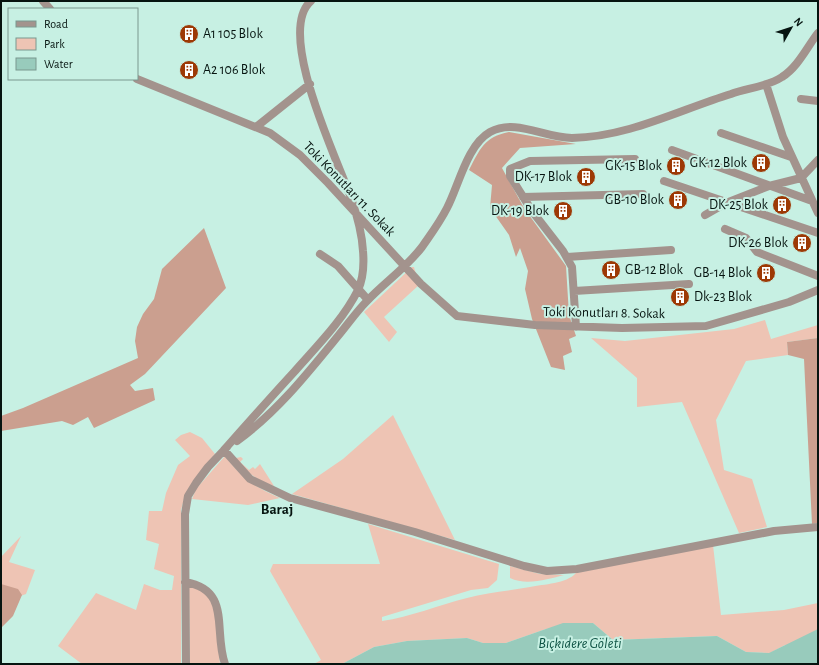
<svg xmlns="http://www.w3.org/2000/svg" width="819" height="665" font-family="'Alegreya Sans',sans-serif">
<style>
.green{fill:#eec4b4}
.forest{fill:#cb9f8f}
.water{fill:#98cbbc}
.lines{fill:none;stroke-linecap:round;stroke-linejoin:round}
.minor{stroke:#a3938d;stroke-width:8}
.labels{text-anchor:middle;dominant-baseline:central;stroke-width:4;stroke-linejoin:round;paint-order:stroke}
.poi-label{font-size:14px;fill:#061410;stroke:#c7f0e3;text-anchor:end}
.street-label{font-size:14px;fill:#061410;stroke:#c7f0e3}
.neighbourhood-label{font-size:15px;font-weight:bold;fill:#061410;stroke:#c7f0e3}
.water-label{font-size:15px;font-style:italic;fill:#0e5344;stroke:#c7f0e3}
</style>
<rect width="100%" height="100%" fill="#c7f0e3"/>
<path class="green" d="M412,267h2l5,18 -35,32 13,15 -8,10 -25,-30z
M765,320l6,19 47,-14v13l-31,4 1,13 -42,6 -30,59 8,50 28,9 15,48 -28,6 -57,-131 -45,5v-29l-46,-40 34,3 109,-12z
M393,415l62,125 -163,-46 51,-35z
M190,432l12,6 13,16c-15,18 -29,33 -34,56v154h-99l-24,-18 38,-53 40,17 8,-26 16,6h12l2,-14 -20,-7 5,-25 -13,-4 3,-29h13l4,-18 12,-28 12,-9 -15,-16 6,-5z
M225,456c18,23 28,30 55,42l-32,7 -56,-6 4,-10z
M241,457l2,2 -3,3 9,8 4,-3 2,2 5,-5 14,22c-19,-7 -26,-12 -38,-28z
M368,524l131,40 -2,16 -9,8 -17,2 -89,27v4c28,-4 57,-16 85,-23 20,-6 42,-7 63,-11 14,-3 36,-3 46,-14l137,-28 8,70 63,-5 34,-7v61l-33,-19 -15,8 -24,-1 -29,-16 -104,4 -20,-17 -47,6 -40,14h-23l-16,-5 -60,3 -33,6 -32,17h-28l7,-4 -51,-89 3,-7h107z
M21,536l-12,26 26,8 -9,24 -25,9v-46z
M510,566l30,8 24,1c-15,4 -38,11 -54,3z
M189,586l14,4 11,13 6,61h-30z"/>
<path class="forest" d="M509,132l67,12 -56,4 -18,20 22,40 42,58 3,49 7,21 -7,3 3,13 -9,4 2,14 -14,-3 -19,-48 -7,-30 3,-18 -8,-23 -4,9 -7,-22 -19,-27 2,-23 -23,-15c11,-21 15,-33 40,-38z
M204,228l22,60 -81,86 -15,11 5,6 18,-3 2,12 -61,28 -6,-11 -15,8 -11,-4 -61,10v-15l22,-8 115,-50 -3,-17 2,-14 6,-13 11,-15 8,-30z
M818,338v185l-6,1 -8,-165 -16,-4 -1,-13z
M1,584l17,5 4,6 -9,21 -12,12z"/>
<path class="water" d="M563,623h30l20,17 104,-4 29,16 23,1 49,-24v35h-476l32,-17 33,-6 60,-3 16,5h23z"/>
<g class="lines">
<path class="minor" d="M43,1l7,8
M311,1c-36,31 27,160 40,197 6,17 11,35 12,53 1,12 0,28 -5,39 -15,30 -41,56 -63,81 -24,26 -47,52 -71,79l26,29 40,19 125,34 109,34 23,5 30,-2 197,-38 44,-4
M137,79l133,54 30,22 28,28 93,101 36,32 78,9 87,3 84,-2 83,-24 29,-12
M766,84l17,53 35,76
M801,99l17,2
M256,127l54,-43
M721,133l70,24
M672,150l140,51
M664,181l154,52
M523,197l120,-3
M705,215l21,-12 43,-17 32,-8 17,-18
M725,229l21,9 11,14 61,24
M320,254l18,12 30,34
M567,257l104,-7
M574,291l115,-7
M576,327l-4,-60 -9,-16 -31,-40 -22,-35v-7l20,-8 105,-2
M237,441c40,-29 70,-67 101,-105 10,-12 19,-25 29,-35 18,-19 39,-33 55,-54 9,-13 18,-25 25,-39 12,-23 20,-63 43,-76 26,-14 54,6 82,6 56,-1 107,-28 159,-44 16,-6 36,-7 51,-17 16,-10 25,-30 36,-44
M185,582c47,8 28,48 40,82
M186,664l-1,-150 3,-18 8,-13 12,-16 19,-20"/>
</g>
<defs>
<g id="building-disc" transform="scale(1)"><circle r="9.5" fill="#9d3905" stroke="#c7f0e3"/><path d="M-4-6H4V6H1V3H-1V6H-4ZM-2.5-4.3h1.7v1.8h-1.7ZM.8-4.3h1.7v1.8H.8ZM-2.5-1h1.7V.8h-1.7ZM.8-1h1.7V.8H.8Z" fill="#fff"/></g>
</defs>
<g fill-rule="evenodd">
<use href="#building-disc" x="189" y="34"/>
<use href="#building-disc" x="189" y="70"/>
<use href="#building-disc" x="761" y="163"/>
<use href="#building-disc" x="676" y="166"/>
<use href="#building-disc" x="586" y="177"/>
<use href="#building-disc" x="678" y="200"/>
<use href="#building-disc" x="782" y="205"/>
<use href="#building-disc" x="563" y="211"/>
<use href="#building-disc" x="802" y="243"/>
<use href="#building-disc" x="611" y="270"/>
<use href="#building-disc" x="766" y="273"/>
<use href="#building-disc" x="680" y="297"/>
</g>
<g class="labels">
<g class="poi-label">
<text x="203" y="34" text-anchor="start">A1 105 Blok</text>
<text x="203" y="70" text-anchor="start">A2 106 Blok</text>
<text x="747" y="163">GK-12 Blok</text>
<text x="662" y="166">GK-15 Blok</text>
<text x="572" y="177">DK-17 Blok</text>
<text x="664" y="200">GB-10 Blok</text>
<text x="768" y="205">DK-25 Blok</text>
<text x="549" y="211">DK-19 Blok</text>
<text x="788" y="243">DK-26 Blok</text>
<text x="625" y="270" text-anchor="start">GB-12 Blok</text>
<text x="752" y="273">GB-14 Blok</text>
<text x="694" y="297" text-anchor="start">Dk-23 Blok</text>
</g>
<g class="street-label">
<text transform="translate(349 189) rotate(46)">Toki Konutları 11. Sokak</text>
<text transform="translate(604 313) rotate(1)">Toki Konutları 8. Sokak</text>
</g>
<g class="neighbourhood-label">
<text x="277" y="509">Baraj</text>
</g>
<g class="water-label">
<text x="580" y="643">Bıçkıdere Göleti</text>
</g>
</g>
<rect width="819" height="665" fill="none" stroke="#061410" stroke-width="4"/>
<rect x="8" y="8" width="130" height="72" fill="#c7f0e3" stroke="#7a988f"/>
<rect x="16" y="21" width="20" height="6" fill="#a3938d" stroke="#7a988f"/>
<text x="44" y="28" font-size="12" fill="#061410">Road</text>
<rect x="16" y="38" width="20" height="12" fill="#eec4b4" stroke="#7a988f"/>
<text x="44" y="48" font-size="12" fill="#061410">Park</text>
<rect x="16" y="58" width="20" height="12" fill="#98cbbc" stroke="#7a988f"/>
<text x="44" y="68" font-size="12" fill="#061410">Water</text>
<g transform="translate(791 28) rotate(51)" stroke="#c7f0e3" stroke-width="3" paint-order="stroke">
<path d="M0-3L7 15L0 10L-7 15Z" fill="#061410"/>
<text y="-6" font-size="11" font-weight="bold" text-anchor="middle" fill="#061410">N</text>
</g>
</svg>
